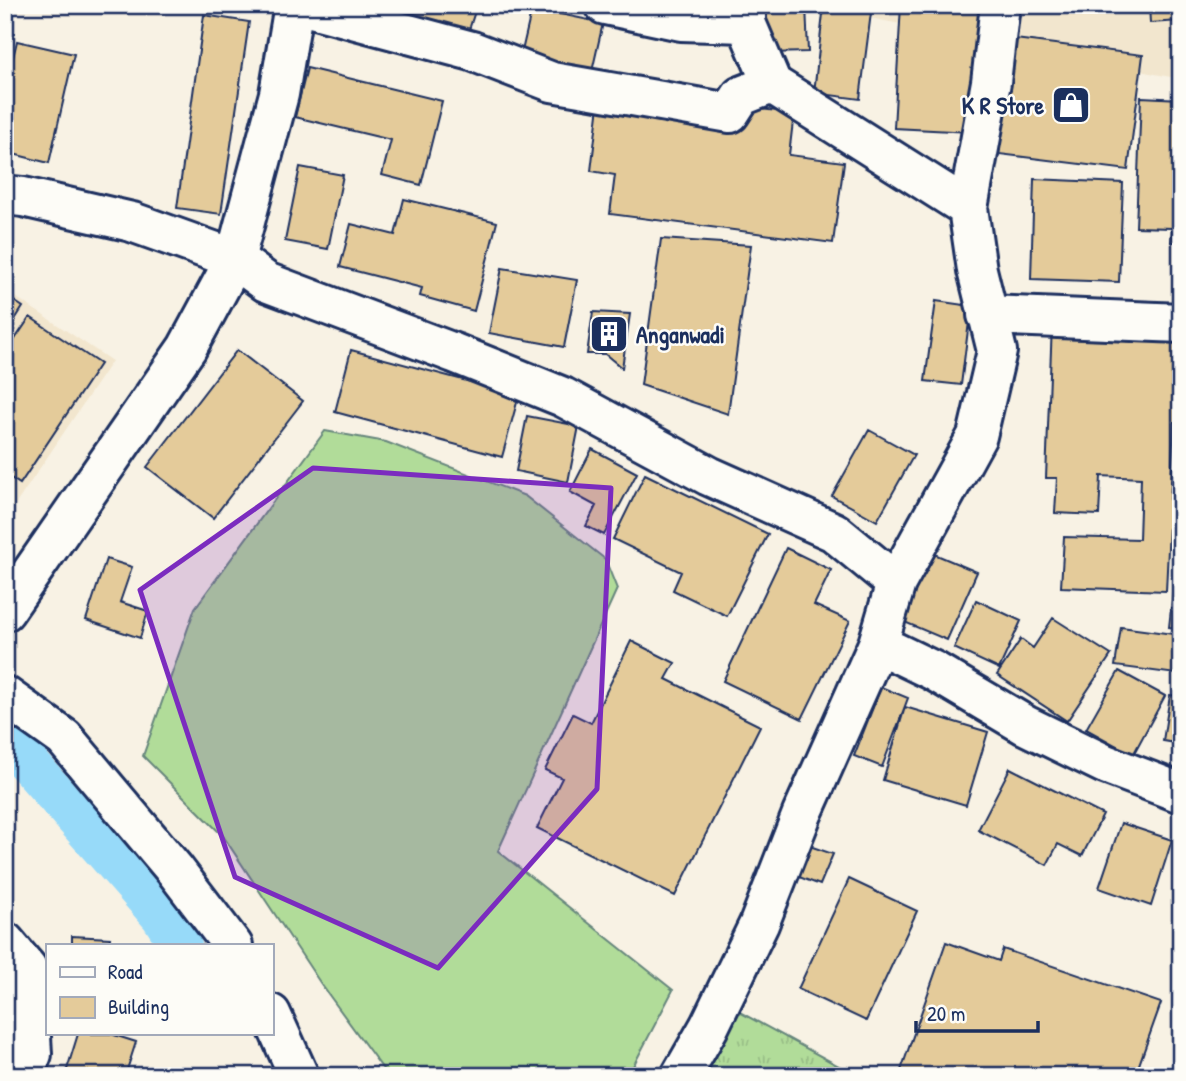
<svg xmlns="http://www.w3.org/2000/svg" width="1186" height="1081" font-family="'Patrick Hand',sans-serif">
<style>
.built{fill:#f2e6ce}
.grass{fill:url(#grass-tufts);stroke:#66867c;stroke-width:2}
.garden{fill:#b1dc99;stroke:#66867c;stroke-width:2}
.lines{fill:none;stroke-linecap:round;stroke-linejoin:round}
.canal{stroke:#97daf9;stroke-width:42}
.building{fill:#e4cb9a;stroke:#1b2f5e;stroke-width:2}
.minor-casing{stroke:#1b2f5e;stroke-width:44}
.minor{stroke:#fdfcf7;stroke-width:38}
.marked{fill:#7b2cbf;fill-opacity:0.2;stroke:#7b2cbf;stroke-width:5;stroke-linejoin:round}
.labels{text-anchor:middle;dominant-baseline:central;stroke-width:5;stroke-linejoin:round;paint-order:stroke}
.poi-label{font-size:24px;font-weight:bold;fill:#1b2f5e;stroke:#fdfcf7;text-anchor:end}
</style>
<defs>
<pattern id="grass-tufts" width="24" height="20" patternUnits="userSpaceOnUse" patternTransform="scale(1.75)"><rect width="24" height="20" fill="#b1dc99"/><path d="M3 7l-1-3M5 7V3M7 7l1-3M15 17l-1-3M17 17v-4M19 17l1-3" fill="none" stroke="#98bd86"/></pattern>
</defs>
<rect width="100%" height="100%" fill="#f8f2e4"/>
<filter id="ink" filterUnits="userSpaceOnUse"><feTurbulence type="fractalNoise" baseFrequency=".0143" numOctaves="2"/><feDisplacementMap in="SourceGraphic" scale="14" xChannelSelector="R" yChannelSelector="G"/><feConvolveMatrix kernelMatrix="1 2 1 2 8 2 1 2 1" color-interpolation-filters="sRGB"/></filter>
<g filter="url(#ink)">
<path class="built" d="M804,5h377v74l-26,-5z
M5,290l107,71 -107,159z"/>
<path class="grass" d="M734,1009l123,67h-156z"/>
<path class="garden" d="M325,431l61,11 139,54 80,63 12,30 -119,262 175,139 -45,86h-240l-67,-92 -98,-148 -80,-80 52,-148z"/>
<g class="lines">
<path class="canal" d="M5,737l157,179 19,30"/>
</g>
<path class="building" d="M413,5h64l-11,34 -58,-19z
M765,5h41l2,47 -41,1z
M824,5h48l-12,94 -46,-6z
M901,5h78l-8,127 -77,-4z
M1149,5h30l1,16 -30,2z
M532,8l71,15 -12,53 -71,-16z
M204,15l45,7 -28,192 -44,-6z
M1015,39l128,16 -15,115 -129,-16z
M17,41l57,13 -25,109 -44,-11v-62z
M307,68l135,33 -21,84 -39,-10 9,-35 -96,-23z
M1141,97l40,2v143h-10l1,-14 -36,-1z
M599,105l137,1 58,7 -5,42 55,7 -11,81 -223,-29 5,-39 -24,-4z
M300,167l43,8 -15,74 -43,-8z
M1034,179l89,4 -4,99 -88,-3z
M404,199l93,23 -23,89 -54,-15 2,-8 -82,-21 11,-43 44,11z
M661,239l90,6 -23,169 -87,-29z
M502,268l75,12 -13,67 -75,-14z
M5,295l18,12 -18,28z
M936,301l35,5 -10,79 -36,-4z
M593,312l37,2 -8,54 -17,-14h-18z
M30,317l70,47 -80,120 -15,-10v-120z
M1052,324l129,6v92h-7l-8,169 -105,-4 3,-50 75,2 2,-61 -40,-2 -2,39 -44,-2 2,-35h-11z
M237,350l66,51 -90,117 -66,-51z
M351,350l168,45 -17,62 -167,-45z
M527,416l52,10 -11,56 -52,-11z
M869,430l45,25 -37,66 -45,-25z
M592,449l45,24 -33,62 -18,-9 10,-20 -26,-14z
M645,474l123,60 -41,82 -54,-26 8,-18 -68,-33z
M1179,546h2v26l-5,-1z
M786,548l45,22 -17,35 36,16 -48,98 -79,-38z
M932,553l45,19 -30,68 -45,-19z
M106,559l26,8 -12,35 28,9 -8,27 -54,-18z
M1175,574l6,1v53l-12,-1z
M976,600l45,21 -22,48 -45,-21z
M1053,618l58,37 -44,66 -70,-46 24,-36 12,9z
M1121,627l60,8 -5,39 -61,-8z
M631,641l44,22 -9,16 94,47 -85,170 -138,-68 25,-50 -17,-8 28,-56 18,9z
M1119,671l46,25 -32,59 -47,-26z
M881,687l27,11 -26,69 -28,-11z
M1170,695l11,1v48l-18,-3z
M905,707l83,25 -22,73 -83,-25z
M1010,768l93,47 -21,41 -24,-12 -11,21 -69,-35z
M1121,823l51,17 -21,66 -52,-18z
M798,842l35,12 -13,31 -34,-13z
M849,879l68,32 -51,110 -68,-32z
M72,936l38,2 -1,8h-37z
M946,942l53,19 4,-12 158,54 -26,73h-236z
M78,1034h33l25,8 -11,34h-60z"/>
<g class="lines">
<g class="minor-casing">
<path id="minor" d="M300,5l172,46 80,31 178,31 11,-17 31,-12
M605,5l76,16 65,2
M746,5v18l26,61 196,124
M5,195l18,2 109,25 103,37 31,23 188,71 109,44 146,79 125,56 62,51
M987,315l194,8
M5,611l182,-263 48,-89 44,-165 15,-89
M878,644l56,27 91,54 80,39 76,29
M5,696l59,42 111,132 58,76
M5,942l22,26 5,86 -9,22
M271,1014l28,62
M681,1076l28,-49 50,-103 43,-110 76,-170 18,-61 81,-147 20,-85 -20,-81 -9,-62 23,-126 9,-77"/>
</g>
<use href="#minor" class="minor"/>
</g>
</g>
<path class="marked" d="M313,468l298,20 -14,301 -159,179 -203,-91 -95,-287z"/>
<defs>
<g id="shop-square" transform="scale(2.0125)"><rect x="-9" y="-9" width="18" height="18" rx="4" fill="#1b2f5e" stroke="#fdfcf7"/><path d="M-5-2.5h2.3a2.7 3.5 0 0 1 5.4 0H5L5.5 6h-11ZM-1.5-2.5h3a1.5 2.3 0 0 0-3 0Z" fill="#fff"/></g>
<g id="building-square" transform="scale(2.0125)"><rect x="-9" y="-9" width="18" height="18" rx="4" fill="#1b2f5e" stroke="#fdfcf7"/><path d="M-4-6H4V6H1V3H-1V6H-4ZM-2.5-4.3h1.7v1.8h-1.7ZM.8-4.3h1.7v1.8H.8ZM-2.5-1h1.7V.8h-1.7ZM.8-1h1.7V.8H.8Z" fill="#fff"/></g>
</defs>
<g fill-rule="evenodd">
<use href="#shop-square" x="1071" y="105"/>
<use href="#building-square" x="609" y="334"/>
</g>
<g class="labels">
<g class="poi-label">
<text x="1044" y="105">K R Store</text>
<text x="636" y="334" text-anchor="start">Anganwadi</text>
</g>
</g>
<rect width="1186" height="1081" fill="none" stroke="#fdfcf7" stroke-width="28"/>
<rect x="14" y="14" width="1158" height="1053" fill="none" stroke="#1b2f5e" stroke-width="2.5" filter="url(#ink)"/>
<rect x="46" y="944" width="228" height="91" fill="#fdfcf7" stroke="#a3aaba" stroke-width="2"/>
<rect x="60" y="967" width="35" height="10" fill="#fdfcf7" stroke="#a3aaba" stroke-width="2"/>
<text x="108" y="979" font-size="21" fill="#1b2f5e">Road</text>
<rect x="60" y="997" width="35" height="21" fill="#e4cb9a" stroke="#a3aaba" stroke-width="2"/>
<text x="108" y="1014" font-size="21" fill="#1b2f5e">Building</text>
<path d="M916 1021v10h122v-10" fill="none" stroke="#1b2f5e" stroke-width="3.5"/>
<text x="927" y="1021" font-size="21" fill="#1b2f5e" stroke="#fdfcf7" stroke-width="5" paint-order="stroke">20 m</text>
</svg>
